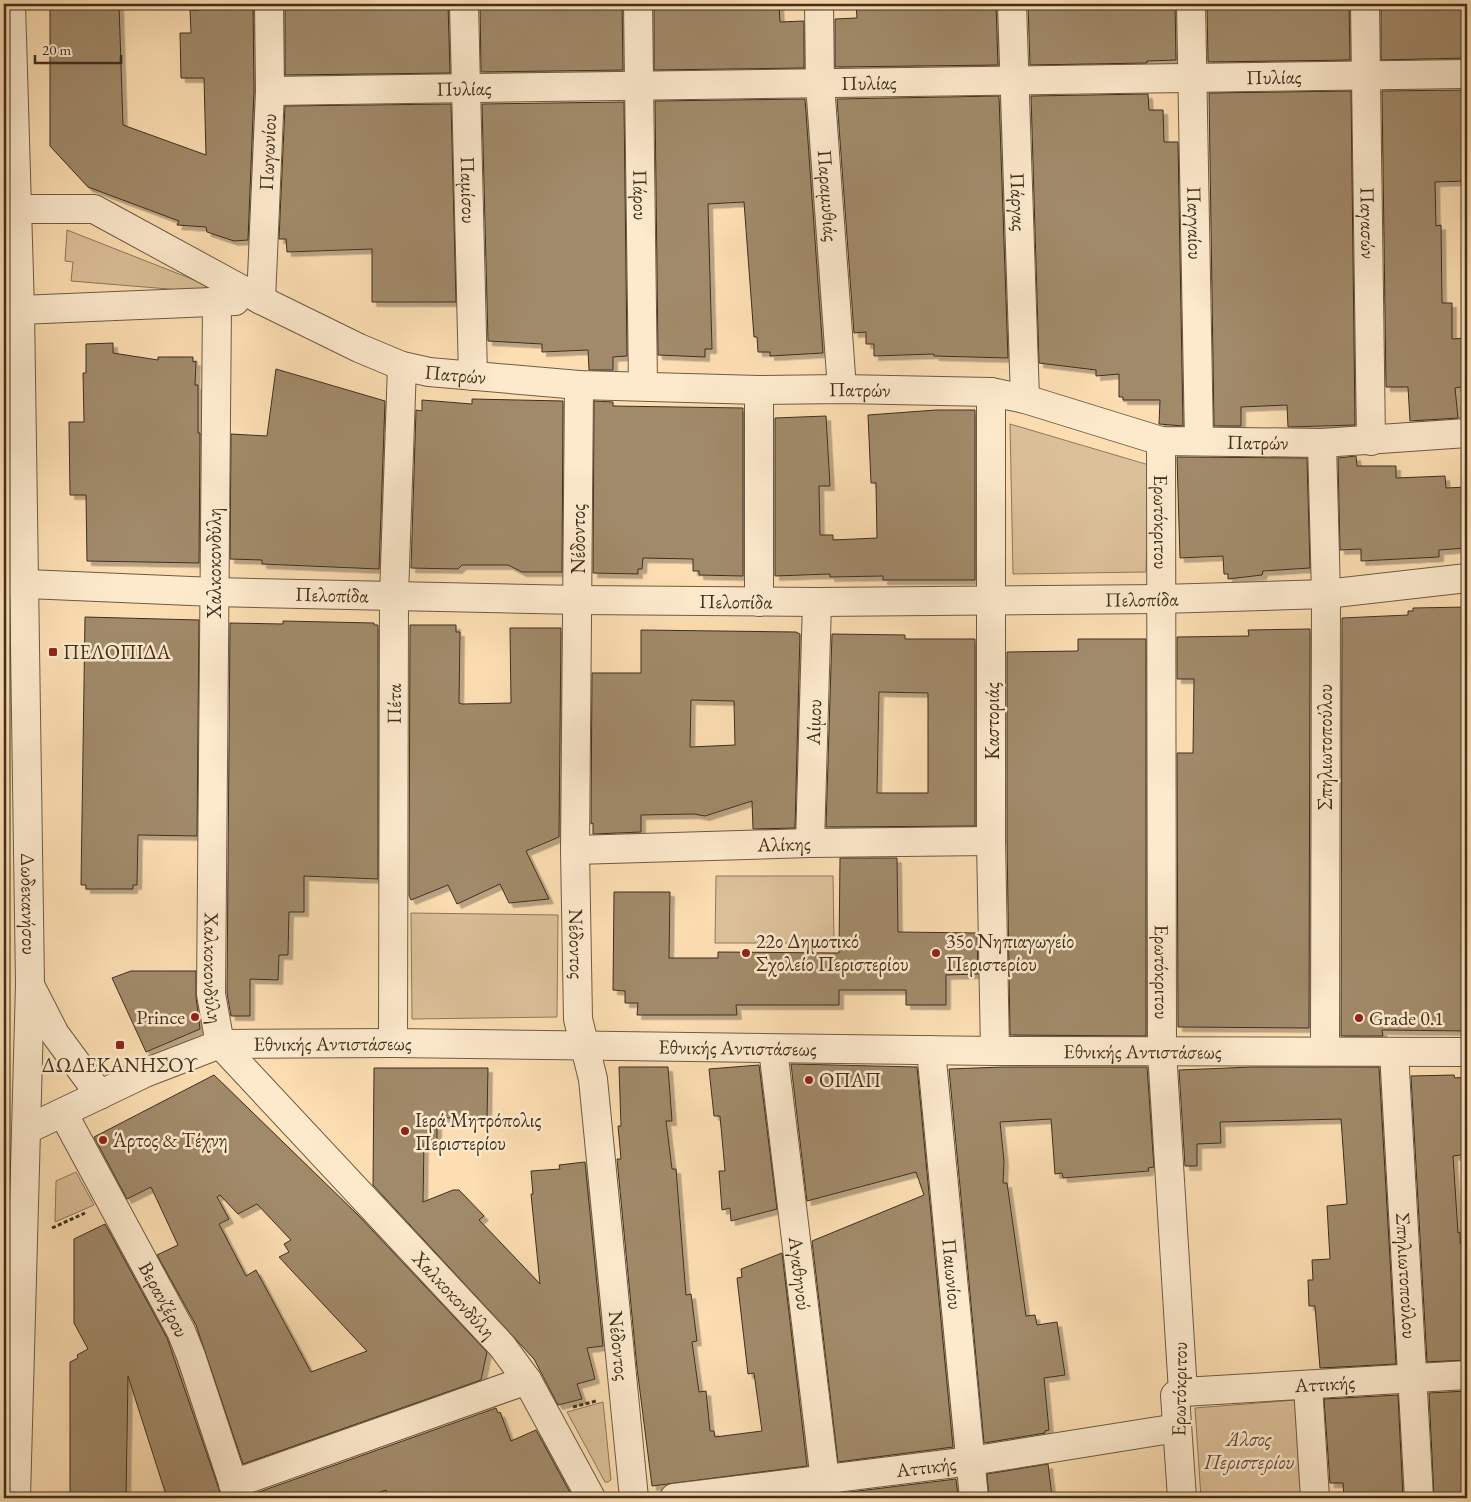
<svg xmlns="http://www.w3.org/2000/svg" width="1471" height="1502" font-family="'EB Garamond',serif">
<style>
.green{fill:#dcc099;stroke:#8e785c}
.building{fill:#a18a6b;stroke:#3f2f1e;fill-rule:evenodd;filter:url(#shadow)}
.lines{fill:none;stroke-linecap:round;stroke-linejoin:round}
.minor-casing{stroke:#6e5b43;stroke-width:30}
.path{stroke:#3f2f1e;stroke-width:3;stroke-dasharray:4 2.5;stroke-linecap:butt}
.minor{stroke:#fdeacd;stroke-width:28}
.poi-dot{fill:#8f2418;stroke:#fdeacd;stroke-width:2}
.labels{text-anchor:middle;dominant-baseline:central;stroke-width:5;stroke-linejoin:round;paint-order:stroke}
.street-label{font-size:20px;fill:#3f2f1e;stroke:#fdeacd}
.poi-label{font-size:20px;fill:#3f2f1e;stroke:#fdeacd;text-anchor:start}
.park-label{font-size:20px;font-style:italic;fill:#5e4c37;stroke:#fdeacd}
</style>
<defs>
<filter id="shadow"><feDropShadow dx="4.5" dy="4.5" stdDeviation="0" flood-color="#0004"/></filter>
</defs>
<rect width="100%" height="100%" fill="#fcdeb2"/>
<filter id="stains"><feTurbulence type="fractalNoise" baseFrequency=".004" numOctaves="4"/><feColorMatrix values="0 0 0 0 .2 0 0 0 0 .09 0 0 0 0 .02 0 0 0 .5 -.17"/></filter>
<radialGradient id="worn" r=".72"><stop offset=".6" stop-color="#630" stop-opacity="0"/><stop offset="1" stop-color="#630" stop-opacity=".3"/></radialGradient>
<path class="green" d="M67,230l163,64 -159,-13 2,-19 -8,-1z
M1010,424l139,41 -3,107 -133,2z
M716,876h117l1,67h-119z
M411,913l147,2 -1,102 -145,2z
M76,1172l18,33 -39,17 1,-41z
M1296,1400l5,98h-100l-6,-90z
M603,1402l8,78 -3,2h-3l-38,-70z"/>
<path class="building" d="M50,4h69l4,121 83,30 -2,-77h-23l-1,-45h11l-1,-23h9v-6h54l1,87 -6,149 -14,1 -27,-9 -1,-5 -29,-2 2,-4 -91,-34 -38,-41z
M285,4h163l2,69 -165,2z
M480,4h142l1,66 -142,2z
M654,4h125l1,18 24,-1v47l-150,2z
M856,4h34l1,5 65,-2v-3h40l2,61 -163,2v-48l22,-1z
M1028,4h147l1,56 -29,1v2l-117,2z
M1207,4h142l1,56 -142,2z
M1381,4h86v54l-86,2z
M1467,90v91l-32,1 1,44 5,-1 1,78h10v36l15,-1v48l-12,2 3,30 -48,3 -2,-34h-22l-4,-296z
M1351,91l4,334 -67,2 -1,-22 -46,2v19h-27l-5,-333z
M1148,94l1,16h14l1,32h14l5,284 -24,-2 1,-24h-37v-3h-4v-23l-23,2v-6l-57,-7 -8,-267z
M999,96l9,262 -74,-2v-2l-60,2v-12h-8v-12l-12,1 -17,-234z
M805,99l18,254 -53,3v-4h-12l-1,-15h-3l-10,-135 -36,2 4,145h-7v8l-47,-2 -3,-254z
M624,102l3,254 -14,1v13h-24l-1,-20 -46,2v-8l-54,-3 -6,-237z
M451,104l5,198h-84v-53l-85,3 -1,-13h-7l6,-133z
M113,343v10l45,7v-3h35v5l3,-1 -1,24h3v48h2l-1,130 -112,-2 -1,-66h-16l-1,-73h15l-1,-49h3v-29z
M276,369l109,32 -6,168 -117,-5v-4l-32,-1 1,-125 36,2z
M472,399l91,2 -1,171h-40l-14,-7h-46l-4,4 -47,-1 5,-158 6,1v-11l50,4z
M594,401l19,1v4l130,2v168l-44,-1v-4h-6v-12l-50,-1 -1,11h-4v5l-45,-1z
M936,410h39v170h-92v-4l-53,1v-3l-55,2v-158l51,-2 4,70h-11l1,49h13v5l44,-2 -1,-55h-5l-3,-68z
M1356,456l1,10h39v12l49,-2 1,12 21,-1v61l-28,2v7l-78,4v-12l-21,1 -2,-92z
M1177,457l130,1 3,110 -47,3 -1,4 -34,4v-5h-4l-1,-18 -43,2z
M1467,607v424l-85,-1 1,6h-42l1,-418 66,-3v-4h5v-3z
M85,617l114,3 -2,216 -59,-1 -1,50h-4v4h-47v-4h-5z
M283,621l91,2v2h4v254l-74,-3v36h-15l-1,43h-9l-1,25 -28,-1v37h-19l-4,-23 3,-370 53,1z
M410,625h46v7h4l-1,71 3,1 49,-1 -1,-75h51l-2,209 -33,14 23,48 -40,4 -9,-19 -43,20 -9,-19 -37,15 -2,-5z
M1310,629l-1,399 -131,-1 -1,-274h16l1,-74h-17v-42l72,-1 -1,-6z
M641,630l155,2 4,2 -5,194 -42,1 -1,-28 -47,15 -11,-2 -53,1v17l-48,2v-11l-2,1 1,-151h49zM691,700l43,1 1,44 -45,2z
M832,634l73,1v4h70v187l-149,1zM879,692l49,1v100h-51z
M1078,639h68v397l-136,-1 -3,-194v-189l71,-1z
M840,858h57l1,74 79,1 1,41 -32,1v30h-40v-15h-67v15h-103l1,10h-100l1,-12h-13v-12l-12,-1 1,-98h56l-1,66h49v-6l121,1z
M131,971h65v26l4,32 -54,23 -34,-74z
M791,1064l126,3 36,380 -115,15 -26,-221 112,-46 -8,-23 -109,29z
M759,1065l18,144 -46,12 -1,-13 -8,2 -3,-39h6l-5,-55h-6l-5,-47z
M619,1067h49l4,54h-6l6,48h4l10,126 5,-1 6,47 -5,1 7,50 7,-1 4,40h4l1,6 47,-6 -8,-58 -6,1 -11,-96 5,-1 -1,-8 41,-16 25,213 -155,20 -15,-118 -20,-209h4l-3,-33h3z
M1003,1067h144l7,100 -6,1 1,3 -86,7 -1,-5 -7,1 -4,-55 -51,3 4,39 -1,22h4l19,133 9,-1 2,10 20,-3 8,53 -21,3 5,52 -4,1v2l-61,10 -35,-374z
M1252,1067h127l17,297 -76,4 -5,-62h-6l-1,-26h5l-1,-20 18,-1 -3,-53 20,-2 -6,-85 -121,3 1,21 -24,1v22h-12l-6,-96z
M374,1068h114l-1,50h-50v25h-13l-1,59 30,-12h6l25,26 -5,4 61,64 -9,-90h2l-2,-23 29,-2 -1,-4 26,-3 18,184 -16,2 8,31 -18,5 5,15 -24,6 -24,-46 -161,-174z
M214,1075l144,140 129,137 -6,28 -238,84 -47,-139 -39,-70 21,-10 -27,-58 -24,12 -33,-62zM220,1195l18,19 19,-10 34,36 -7,4 5,8 -10,5 88,94 -56,21 -55,-102 -10,6 -27,-52 10,-5 -12,-22z
M1454,1075l1,3 12,-1v77l-14,2 5,77 2,-1v11h7v117l-40,2 -16,-286z
M105,1224l62,114 55,160h-55l-39,-122 -2,122h-56v-136l8,-4 -1,-3 11,-6 -14,-26v-84z
M1467,1391v107h-33l-5,-105z
M1398,1395l5,103h-59l-1,-15h-13l-6,-84z
M496,1408l2,5 2,-1 11,29 25,-11 37,68h-185l-2,-8 -23,8h-110v-4z
M1048,1464l4,32 -63,2 -2,-24z
M956,1479l2,19h-116v-5z"/>
<g class="lines">
<g class="minor-casing">
<g id="minor">
<path id="s1" d="M11,4l9,306 10,674 -14,514"/>
<path id="s2" d="M464,4l9,372"/>
<path id="s3" d="M638,4l5,382"/>
<path id="s4" d="M819,4l1,80 22,305"/>
<path id="s5" d="M1012,4l13,395"/>
<path id="s6" d="M1191,4l8,437"/>
<path id="s7" d="M1365,4l6,437"/>
<path id="s8" d="M270,91l1197,-17"/>
<path id="s9" d="M4,209h90l167,91 98,48 43,18 27,6 150,13 180,5 83,-1 149,3 34,7 136,42 161,2 145,-10"/>
<path id="s10" d="M261,300l9,-209 -1,-87"/>
<path id="s11" d="M217,302l-6,692 9,50 282,302 25,34 64,118"/>
<path d="M20,310l215,-9"/>
<path id="s12" d="M579,385l-4,465 3,169 15,60 41,419"/>
<path d="M759,390v212"/>
<path d="M991,392v449l4,210"/>
<path id="s13" d="M1161,441l1,610 21,341 -8,3 7,103"/>
<path d="M1322,443l4,151 -1,457"/>
<path id="s14" d="M4,583l210,9 364,8 239,2 344,-3 165,-5 141,-16"/>
<path id="s15" d="M810,843l7,-241"/>
<path id="s16" d="M575,850l235,-7 181,-2"/>
<path d="M32,989l23,45 45,61"/>
<path id="s17" d="M393,1043l1,-448 8,-229"/>
<path id="s18" d="M773,1049l54,448"/>
<path id="s19" d="M931,1050l43,448"/>
<path id="s20" d="M1394,1052l25,446"/>
<path id="s21" d="M63,1113l118,218 10,25 47,142"/>
<path id="s22" d="M26,1130l119,-57 75,-29 173,-1 602,8 472,1"/>
<path d="M1308,1386l7,112"/>
<path id="s23" d="M1183,1392l284,-17"/>
<path d="M233,1484l294,-104"/>
<path id="s24" d="M674,1498l297,-37 206,-33"/>
</g>
</g>
<path class="path" d="M52,1228l33,-15
M573,1407l23,-6"/>
<use href="#minor" class="minor"/>
</g>
<g class="poi-dot">
<rect x="48" y="647" width="10" height="10" rx="2.5"/>
<circle cx="746" cy="953" r="5"/>
<circle cx="936" cy="953" r="5"/>
<circle cx="195" cy="1017" r="5"/>
<circle cx="1359" cy="1018" r="5"/>
<rect x="115" y="1040" width="10" height="10" rx="2.5"/>
<circle cx="809" cy="1080" r="5"/>
<circle cx="405" cy="1131" r="5"/>
<circle cx="103" cy="1140" r="5"/>
</g>
<g class="labels">
<g class="street-label">
<text stroke="none"><textPath href="#s8" startOffset="1004">Πυλίας</textPath></text>
<text stroke="none"><textPath href="#s8" startOffset="599">Πυλίας</textPath></text>
<text stroke="none"><textPath href="#s8" startOffset="194">Πυλίας</textPath></text>
<text stroke="none"><textPath href="#s10" startOffset="148">Πωγωνίου</textPath></text>
<text stroke="none"><textPath href="#s2" startOffset="186">Παμίσου</textPath></text>
<text stroke="none"><textPath href="#s3" startOffset="191">Πάρου</textPath></text>
<text stroke="none"><textPath href="#s4" startOffset="192">Παραμυθιάς</textPath></text>
<text stroke="none"><textPath href="#s5" startOffset="198">Πάργας</textPath></text>
<text stroke="none"><textPath href="#s7" startOffset="219">Παγασών</textPath></text>
<text stroke="none"><textPath href="#s6" startOffset="219">Παγγαίου</textPath></text>
<text stroke="none"><textPath href="#s9" startOffset="490">Πατρών</textPath></text>
<text stroke="none"><textPath href="#s9" startOffset="895">Πατρών</textPath></text>
<text stroke="none"><textPath href="#s9" startOffset="1300">Πατρών</textPath></text>
<text stroke="none"><textPath href="#s13" startOffset="81">Ερωτόκριτου</textPath></text>
<text transform="translate(578 539) rotate(-90)">Νέδοντος</text>
<text transform="translate(214 563) rotate(-90)">Χαλκοκονδύλη</text>
<text stroke="none"><textPath href="#s14" startOffset="328">Πελοπίδα</textPath></text>
<text stroke="none"><textPath href="#s14" startOffset="1138">Πελοπίδα</textPath></text>
<text stroke="none"><textPath href="#s14" startOffset="732">Πελοπίδα</textPath></text>
<text stroke="none"><textPath href="#s17" startOffset="339">Πέτα</textPath></text>
<text transform="translate(992 721) rotate(-90)">Καστοριάς</text>
<text stroke="none"><textPath href="#s15" startOffset="121">Αίμου</textPath></text>
<text transform="translate(1325 747) rotate(-90)">Σπηλιωτοπούλου</text>
<text stroke="none"><textPath href="#s16" startOffset="209">Αλίκης</textPath></text>
<text stroke="none"><textPath href="#s1" startOffset="900">Δωδεκανήσου</textPath></text>
<text stroke="none"><textPath href="#s12" startOffset="559">Νέδοντος</textPath></text>
<text stroke="none"><textPath href="#s11" startOffset="666">Χαλκοκονδύλη</textPath></text>
<text stroke="none"><textPath href="#s13" startOffset="531">Ερωτόκριτου</textPath></text>
<text stroke="none"><textPath href="#s22" startOffset="325">Εθνικής Αντιστάσεως</textPath></text>
<text stroke="none"><textPath href="#s22" startOffset="730">Εθνικής Αντιστάσεως</textPath></text>
<text stroke="none"><textPath href="#s22" startOffset="1135">Εθνικής Αντιστάσεως</textPath></text>
<text stroke="none"><textPath href="#s18" startOffset="226">Αγαθηνού</textPath></text>
<text stroke="none"><textPath href="#s19" startOffset="225">Παιωνίου</textPath></text>
<text stroke="none"><textPath href="#s20" startOffset="224">Σπηλιωτοπούλου</textPath></text>
<text stroke="none"><textPath href="#s11" startOffset="1086">Χαλκοκονδύλη</textPath></text>
<text stroke="none"><textPath href="#s21" startOffset="212">Βερανζέρου</textPath></text>
<text stroke="none"><textPath href="#s12" startOffset="964">Νέδοντος</textPath></text>
<text stroke="none"><textPath href="#s23" startOffset="142">Αττικής</textPath></text>
<text transform="translate(1179 1389) rotate(-89)">Ερωτόκριτου</text>
<text stroke="none"><textPath href="#s24" startOffset="254">Αττικής</textPath></text>
</g>
<g class="poi-label">
<text x="63" y="652">ΠΕΛΟΠΙΔΑ</text>
<text x="756" y="941">22ο Δημοτικό<tspan x="756" dy="23">Σχολείο Περιστερίου</tspan></text>
<text x="946" y="941">35ο Νηπιαγωγείο<tspan x="946" dy="23">Περιστερίου</tspan></text>
<text x="185" y="1017" text-anchor="end">Prince</text>
<text x="1369" y="1018">Grade 0.1</text>
<text x="120" y="1065" text-anchor="middle">ΔΩΔΕΚΑΝΗΣΟΥ</text>
<text x="819" y="1080">ΟΠΑΠ</text>
<text x="415" y="1120">Ιερά Μητρόπολις<tspan x="415" dy="23">Περιστερίου</tspan></text>
<text x="113" y="1140">Άρτος &amp; Τέχνη</text>
</g>
<g class="park-label">
<text x="1249" y="1439">Άλσος<tspan x="1249" dy="23">Περιστερίου</tspan></text>
</g>
</g>
<rect width="1471" height="1502" fill="none" stroke="#fcdeb2" stroke-width="20"/>
<rect x="5" y="5" width="1461" height="1492" fill="none" stroke="#3f2f1e" stroke-width="2.5"/>
<rect x="10" y="10" width="1451" height="1482" fill="none" stroke="#3f2f1e"/>
<path d="M35 55v8h86v-8" fill="none" stroke="#3f2f1e" stroke-width="2.5"/>
<text x="42" y="55" font-size="15" fill="#3f2f1e" stroke="#fdeacd" stroke-width="4" paint-order="stroke">20 m</text>
<rect width="100%" height="100%" filter="url(#stains)"/>
<rect width="100%" height="100%" fill="url(#worn)"/>
</svg>
